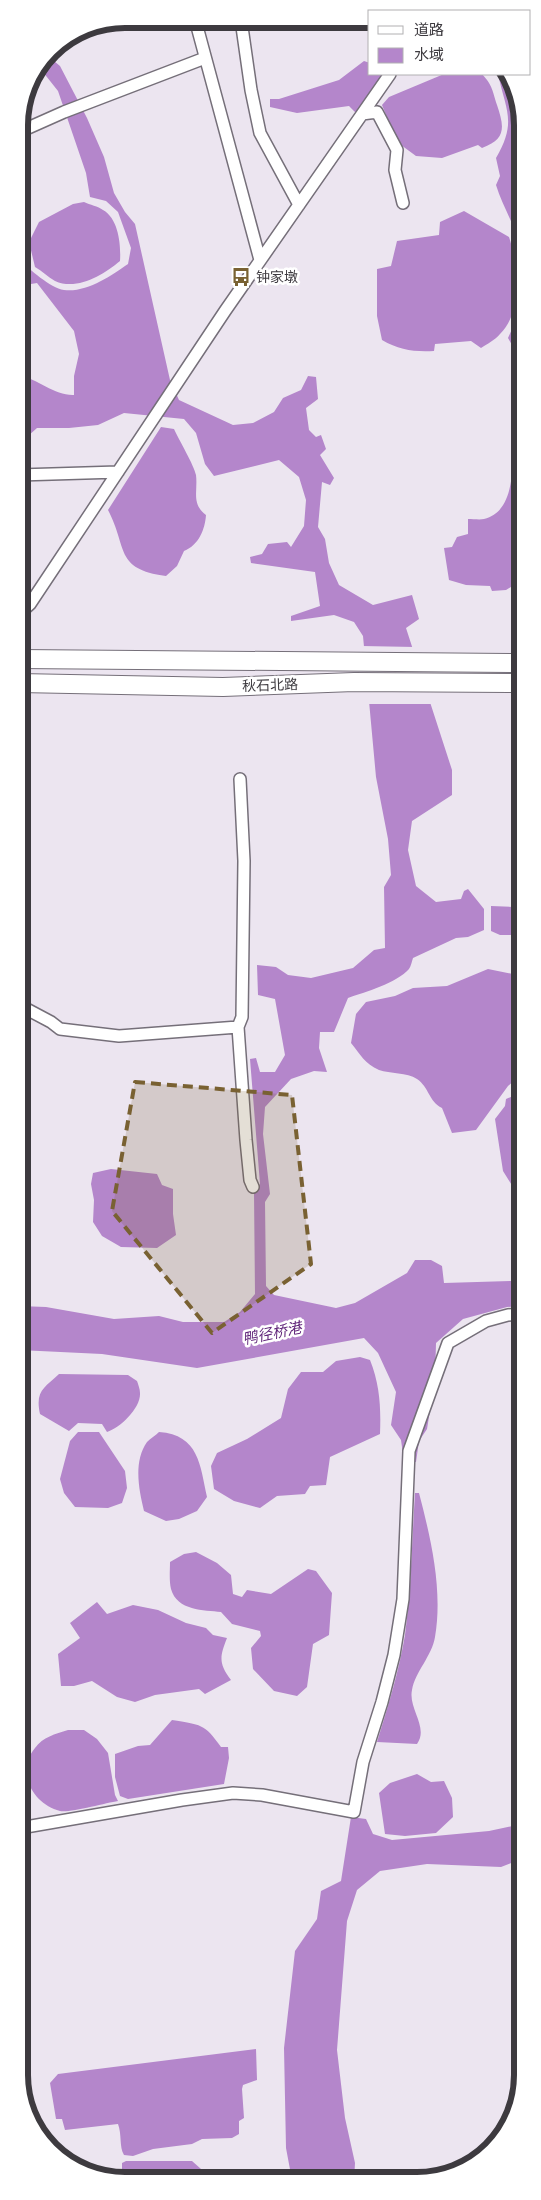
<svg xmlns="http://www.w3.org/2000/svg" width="541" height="2200" font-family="'IBM Plex Sans','Noto Sans SC',sans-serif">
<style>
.water{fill:#b486cb}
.pier{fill:#ece5f0}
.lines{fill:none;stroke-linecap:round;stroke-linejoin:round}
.minor-casing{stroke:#756f79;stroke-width:14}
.primary-casing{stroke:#756f79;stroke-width:20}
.minor{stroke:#fff;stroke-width:11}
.primary{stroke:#fff;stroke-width:18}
.marked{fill:#796132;fill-opacity:0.2;stroke:#796132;stroke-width:4;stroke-dasharray:10 6;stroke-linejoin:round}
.labels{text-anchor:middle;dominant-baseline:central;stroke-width:5;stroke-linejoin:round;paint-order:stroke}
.poi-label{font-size:14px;fill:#3d3a3f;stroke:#fff;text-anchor:start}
.street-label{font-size:14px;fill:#3d3a3f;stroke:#fff}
.water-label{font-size:15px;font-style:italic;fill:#62287b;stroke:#fff}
.rim{fill:none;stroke:#3d3a3f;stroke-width:6}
</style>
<rect width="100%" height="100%" fill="#ece5f0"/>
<path class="water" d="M47,54l1,2 12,10 27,52 17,39 10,36 11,19 10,12 35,156 9,20 54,25 20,-2 21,-11 9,-14 18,-8 7,-14 8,1 2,22 -12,9 3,22 7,7 5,-2 5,14 -6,6 14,23 -4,7 -8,-3 -4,45 7,12 4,24 10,22 34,20 39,-10 7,24 -13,9 46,142v25l-40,26 -4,29 8,36 20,16 25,-3 3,-8 4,-2 16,20v21l-16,7 -12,1 -43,20c-1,3 -2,8 -4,11 -12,14 -44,23 -61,29l-14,34h-14l-1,16 8,24 -13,-1 -23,8 -26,28 -2,27 7,60 -5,8 1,84 8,9 62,13 19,-5 52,-30 8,-13h16l11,6 2,17 68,-2 10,-4v29l-15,1 -44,12 -27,24 -1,37 -8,49 -8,12 -3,21 -12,-1 -3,-21 -10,-15 5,-33 -18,-39 -14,-15 -167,30 -95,-14 -83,-4v-44l27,1 68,12 45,-3 24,6h41l16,-10 15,-18 -1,-101 6,-9 -10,-125 6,-1 4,14h15l10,-17 -10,-56 -17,-4 -1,-30 19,2 12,8 23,3 42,-10 21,-18 11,-2 -1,-61 7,-12 -3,-36 -12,-62 -13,-141 -9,-14 -20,-7 -43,6v-5l29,-10 -5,-34 -64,-9 -1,-6 12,-3 6,-10 19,-2 4,5 13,-21 2,-26 -7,-23 -20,-17 -65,16 -9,-12 -9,-31 -12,-14 -60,-6 -26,12 -29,3h-32l-18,16v-69c18,4 37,21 55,20v-19l5,-22 -5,-23 -37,-48 -12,2 -6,-5v-20c11,9 31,28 45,30 22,3 47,-14 64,-26l3,-16 -13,-36 -12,-11 -16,-4 -4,-24 -28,-82 -19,-24z
M364,61l6,2v11h16l-30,39 -7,-7 -52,7 -27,-6v-8h9l60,-19z
M444,74h38c11,12 10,16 15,31 7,21 10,34 -15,43l-4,-3 -36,13 -26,-2 -19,-14 -15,-37 7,-8z
M498,74h6l17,37v141c-4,-24 -18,-44 -25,-67l4,-9 -4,-18c21,-36 10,-47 2,-84z
M84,202c6,3 14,4 19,8 16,9 18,36 17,51 -17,14 -43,30 -65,20 -7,-4 -13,-10 -20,-14l-6,-25 10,-20 34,-18z
M464,211l45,26c9,27 14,75 -9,97 -5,6 -13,10 -19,14l-10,-7 -36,3 -1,7c-20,1 -35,-1 -52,-11l-5,-24v-47l14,-3 6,-25 42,-6 1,-13z
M521,296v74l-10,-15 1,-10 -4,-7 9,-20z
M161,427l13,2c5,11 20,36 22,46 2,16 -5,29 10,40 -1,14 -7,30 -22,36l-7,15 -11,10c-52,-7 -38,-28 -58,-66z
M512,474l9,2v105l-15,9 -14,1 -2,-5 -24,-1 -17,-5 -5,-32 8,-1 5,-10 11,-3v-15c5,0 12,1 16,0 21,-5 26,-27 28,-45z
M522,901v70l-7,-11 1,-25h-16l-9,-4v-25l22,1z
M488,969l25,5 9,19v81l-14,12 -32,44 -24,3 -10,-25c-13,-6 -13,-21 -25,-29 -10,-7 -27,-5 -38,-9 -14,-6 -19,-16 -28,-27l5,-29 10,-12 29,-6 18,-8 34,-2z
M522,1092v129l-9,-34 -10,-16 -8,-52 10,-13 1,-7z
M111,1169l46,5 5,11 11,4v25l3,21 -19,13 -36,-1 -19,-11 -9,-14 1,-22 -3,-16 2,-11z
M360,1357l10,3c10,25 11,48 10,74l-50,23 -4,28 -16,1 -5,8 -28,2 -17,12 -26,-7 -20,-12 -3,-23 6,-13 30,-14 34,-21 7,-29 13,-17h22l13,-11z
M59,1374l69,1 9,6c1,3 3,8 3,12 1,15 -20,35 -33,39l-5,-8 -24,-1 -9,8 -29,-17c-5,-23 4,-26 19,-40z
M78,1432h21l26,39 2,17 -5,15 -14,5 -33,-1 -11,-14 -4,-14 10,-38z
M159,1432c40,3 41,33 48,65l-10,14 -18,8 -13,2 -22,-10c-5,-21 -11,-49 3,-69 3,-3 9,-7 12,-10z
M415,1493h4c12,46 24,97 16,144 -3,19 -20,35 -23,53 -4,19 17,37 5,54l-40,-2c11,-35 22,-71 28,-107 6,-47 7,-94 10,-142z
M196,1552l21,11 14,12 2,19 9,3 5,-7 24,4 37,-25 8,2 16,22 -3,42 -16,9 -6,43 -10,9 -23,-5 -21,-22 -2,-21 10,-12 -1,-5 -28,-7 -11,-12c-17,-2 -44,-1 -50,-23 -2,-8 -1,-19 -1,-27l14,-8z
M97,1602l10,12 26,-9 25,5 28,13 20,5 7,7 14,3c-7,18 -9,25 4,42l-26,14 -6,-5 -44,6 -20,7 -18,-5 -25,-16 -18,5h-13l-3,-32 22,-16 -10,-15z
M172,1720c29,5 32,3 49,27h7l1,11 -5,26 -96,15 -8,-3 -5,-19v-23l23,-8 12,-1z
M68,1730h16l13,9 11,14 7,42 3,6c-12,2 -49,12 -58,10 -27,-7 -45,-39 -25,-63 8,-11 20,-14 33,-18z
M417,1774l14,8 13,-1 8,17 1,19 -17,16 -31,3 -20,-2 -6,-41 11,-10z
M351,1817l15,2 7,15 19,6 97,-9 33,-7v35l-21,8 -74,-3 -47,7 -23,19 -10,31 -10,129 8,68 10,45 -1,17h-62l-6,-32 -2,-100 11,-97 22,-32 4,-28 20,-10z
M256,2049l1,31 -14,5 -1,4 2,29 -5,3v13l-7,4 -30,1 -10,5 -39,5 -20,7 -9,-1c-5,-8 -2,-21 -6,-31l-53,6 -3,-11h-6l-6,-36 8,-9z
M126,2161h66l9,8 12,2 6,9 -97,-1v-16z"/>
<path class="pier" d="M362,646l53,1 18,57h-66z"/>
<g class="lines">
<g class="minor-casing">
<path id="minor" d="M195,19l65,241
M241,20l10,70 9,43 39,72
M362,114l15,-2 20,38 -2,20 8,33
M19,132l45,-20 141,-54
M19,475l99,-3
M19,614l11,-10 195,-293 165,-237
M240,779l4,82 -2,156 -4,10 8,113 4,40 3,7
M19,1005l32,17 9,7 59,7 119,-9
M20,1828l162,-28 51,-7 29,2 92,17 9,-50 19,-60 12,-47 9,-56 6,-148 39,-108 38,-22 22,-6 14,-1"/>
</g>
<g class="primary-casing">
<path id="primary" d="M19,659l503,4
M19,683l204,4 131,-5 168,1"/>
</g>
<use href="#minor" class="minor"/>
<use href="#primary" class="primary"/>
</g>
<path class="marked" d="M135,1082l157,13 19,169 -99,69 -100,-122z"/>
<defs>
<g id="bus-bare" transform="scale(1.5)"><path d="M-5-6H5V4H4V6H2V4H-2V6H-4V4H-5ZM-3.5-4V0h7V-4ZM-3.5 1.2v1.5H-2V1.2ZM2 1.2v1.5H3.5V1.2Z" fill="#796132" stroke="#fff" stroke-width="2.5" paint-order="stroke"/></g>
</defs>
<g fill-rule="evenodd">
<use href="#bus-bare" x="241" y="277"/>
</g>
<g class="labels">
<g class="poi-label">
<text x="256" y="277">钟家墩</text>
</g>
<g class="street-label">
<text transform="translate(270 685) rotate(-2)">秋石北路</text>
</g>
<g class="water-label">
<text transform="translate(272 1333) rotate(-12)">鸭径桥港</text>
</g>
</g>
<path d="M0 0H541V2200H0ZM125 28H417A97 97 0 0 1 514 125V2075A97 97 0 0 1 417 2172H125A97 97 0 0 1 28 2075V125A97 97 0 0 1 125 28Z" fill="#fff" fill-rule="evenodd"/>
<path class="rim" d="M125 28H417A97 97 0 0 1 514 125V2075A97 97 0 0 1 417 2172H125A97 97 0 0 1 28 2075V125A97 97 0 0 1 125 28Z"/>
<rect x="368" y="10" width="162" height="65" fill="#ffffff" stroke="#b1b0b2"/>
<rect x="378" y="26" width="25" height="8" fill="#ffffff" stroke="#b1b0b2"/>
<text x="414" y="35" font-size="15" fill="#3d3a3f">道路</text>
<rect x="378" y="48" width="25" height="15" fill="#b486cb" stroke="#b1b0b2"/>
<text x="414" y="60" font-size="15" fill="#3d3a3f">水域</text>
</svg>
